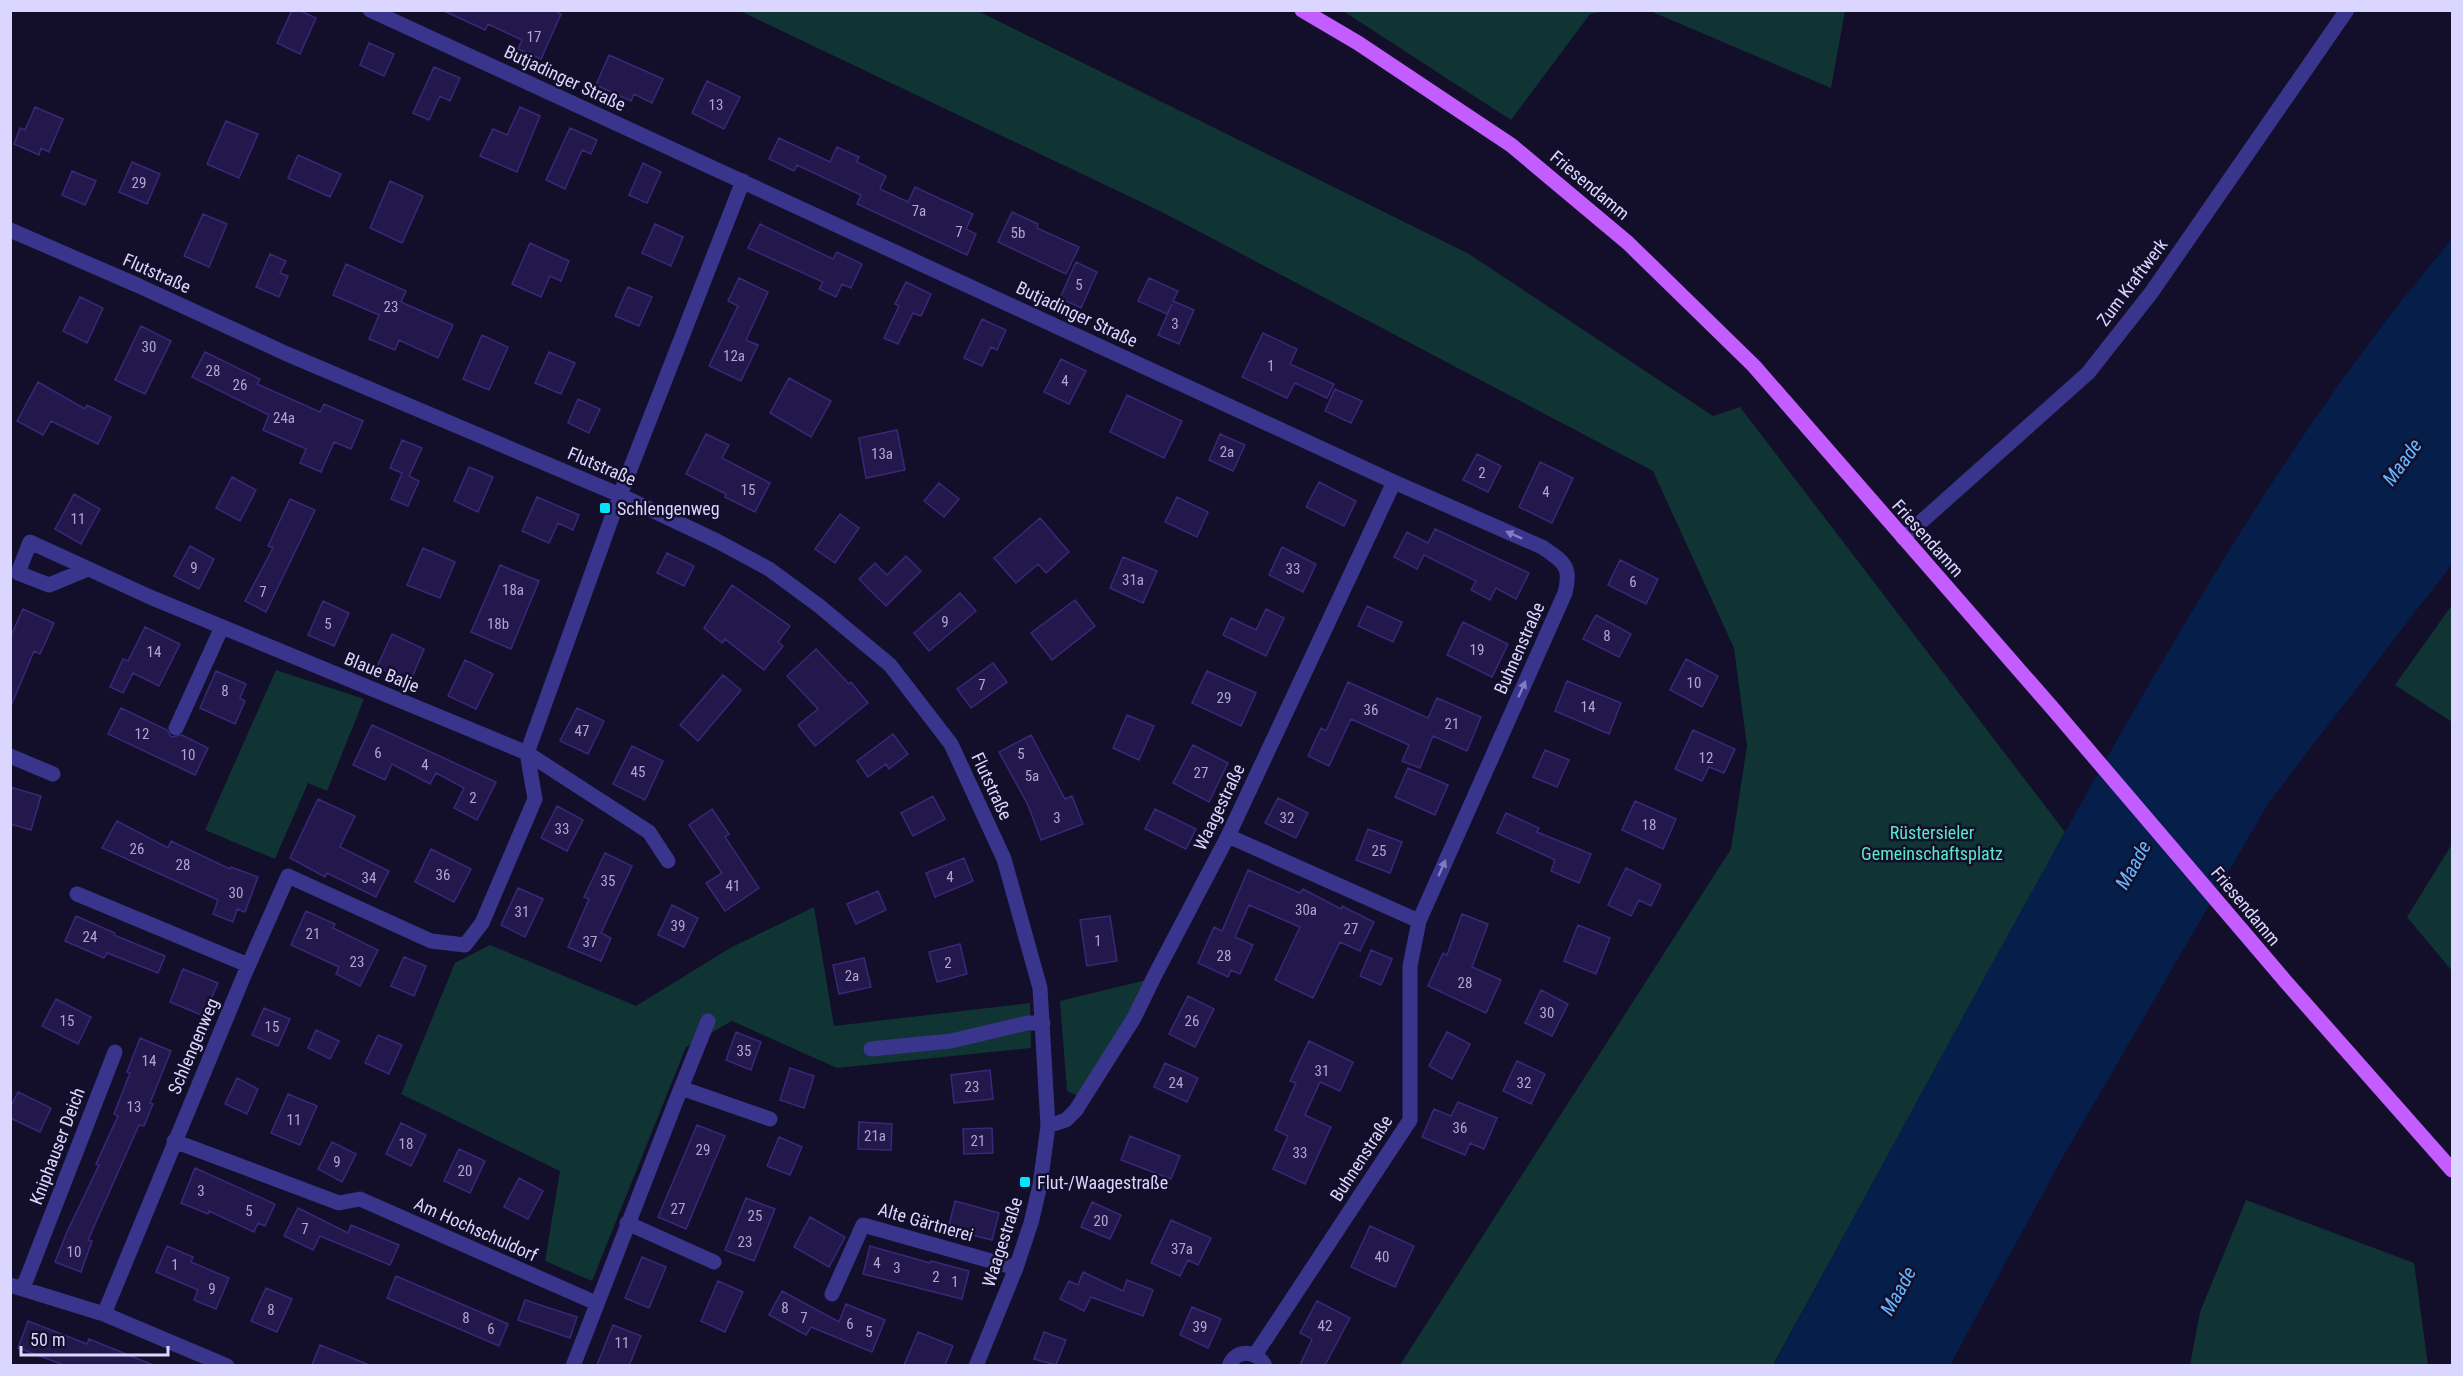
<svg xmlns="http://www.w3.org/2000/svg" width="2463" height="1376" font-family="'Roboto Condensed',sans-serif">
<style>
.green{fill:#103433}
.water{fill:#061e4a}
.building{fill:#23184c;stroke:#39287a;stroke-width:1.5}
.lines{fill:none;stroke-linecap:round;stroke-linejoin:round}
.minor{stroke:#39358c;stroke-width:15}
.major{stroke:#c45dff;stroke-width:15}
.oneway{fill:#827dc0}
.poi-dot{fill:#02e3ff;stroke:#130e29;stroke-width:2}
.labels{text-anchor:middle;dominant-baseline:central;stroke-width:5;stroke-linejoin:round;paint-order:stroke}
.number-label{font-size:15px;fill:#ada6d2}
.street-label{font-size:18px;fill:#dbd6ff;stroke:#130e29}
.poi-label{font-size:18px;fill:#dbd6ff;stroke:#130e29;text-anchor:start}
.park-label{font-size:18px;fill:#58eac7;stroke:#130e29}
.water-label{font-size:20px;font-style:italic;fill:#64b6ff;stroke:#130e29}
</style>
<rect width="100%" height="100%" fill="#130e29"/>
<path class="green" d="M740,11h238l491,243 244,162 27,-9 325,425 -292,533h-373l331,-516 16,-103 -13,-98 -81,-177 -489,-258z
M1343,11h265l-18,3 -79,106z
M1650,11h195l-14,77z
M2452,605v117l-57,-37z
M276,670l88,29 -37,92 -19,-8 -33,76 -70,-29z
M2452,844v127l-45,-54z
M814,907l20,119 196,-23 1,45 -194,20 -105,-47 -46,26 -94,234 -47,-20 15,-90 -159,-77 54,-131 35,-18 146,61 94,-58z
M1146,980l-16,37 -50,80 -13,-6 -7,-90z
M2246,1200l168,63 14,102h-238l10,-53z"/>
<path class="water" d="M2452,239v325l-183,238 -209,360 -110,203 -177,1c107,-196 212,-393 322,-587 106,-187 217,-376 357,-540z"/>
<path class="building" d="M292,10h7l17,8 -16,36 -23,-11z
M442,10h111l8,4 -20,45 -23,-10 4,-9 -34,-16 -3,6z
M369,43l25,11 -10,22 -24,-11z
M609,55l54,24 -11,24 -18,-9 -3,7 -35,-16z
M434,67l26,11 -10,23 -10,-5 -11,24 -16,-7z
M707,81l33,16 -16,32 -32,-16z
M35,107l28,12 -14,33 -8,-4 -2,7 -25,-11 6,-16 5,2z
M520,107l20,9 -23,56 -37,-16 13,-27 14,6z
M226,121l32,13 -19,44 -32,-14z
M570,128l27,12 -6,14 -9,-4 -17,39 -19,-9z
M779,138l51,24 7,-15 22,10 -2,5 29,14 -6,13 28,13 7,-15 58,27 -7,15 10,5 -9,21 -110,-51 4,-9 -64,-30 -3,6 -25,-12z
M298,155l43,19 -11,23 -42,-19z
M132,162l28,12 -13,30 -28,-12z
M643,163l18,9 -14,31 -18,-8z
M72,171l24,10 -11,24 -23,-10z
M390,181l33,15 -21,47 -32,-15z
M1012,212l26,12 -1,4 42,19 -13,27 -68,-32z
M203,214l24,10 -18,43 -25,-11z
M655,224l28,13 -12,29 -29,-13z
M760,224l73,35 4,-7 25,12 -11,24 -9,-4 -6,13 -17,-8 4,-7 -75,-34z
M530,243l39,18 -8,20 -11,-5 -9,21 -29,-13z
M270,254l16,7 -6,12 8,3 -9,21 -23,-10z
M1076,262l21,10 -16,36 -21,-10z
M346,264l60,27 -5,11 52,23 -15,33 -39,-18 -4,10 -26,-11 10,-24 -46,-20z
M739,278l29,14 -22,48 12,5 -17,36 -32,-15 29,-60 -10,-5z
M1149,278l29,13 -5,10 21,9 -15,34 -21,-9 14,-31 -5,10 -29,-13z
M906,282l25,12 -10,22 -8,-3 -15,31 -14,-6 15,-32 -4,-2z
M628,287l24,10 -13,29 -24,-10z
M80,297l23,11 -16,35 -24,-12z
M982,319l24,11 -9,20 -6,-3 -9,19 -18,-8z
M141,326l30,15 -26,53 -30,-14z
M1263,333l34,16 -7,15 44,20 -7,14 -32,-15 -8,15 -45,-21z
M482,335l26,12 -19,43 -26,-11z
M205,352l55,27 -3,5 63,28 4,-8 39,17 -12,28 -17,-7 -13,30 -21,-9 6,-14 -43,-19 6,-15 -77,-38z
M549,352l26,11 -14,31 -26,-11z
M1061,359l25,12 -17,33 -25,-12z
M789,378l42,23 -20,36 -41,-24z
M38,382l47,27 2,-4 24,12 -13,27 -47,-23 -8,14 -26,-14z
M1335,389l27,12 -11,22 -26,-12z
M1127,395l55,26 -18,37 -54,-26z
M578,399l22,10 -11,24 -21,-10z
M897,430l8,40 -39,8 -7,-40z
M706,434l23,11 -7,13 48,25 -15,29 -30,-15 1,-3 -40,-20z
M1220,434l25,11 -12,26 -24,-11z
M402,440l20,8 -13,28 10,5 -11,25 -17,-7 11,-26 -12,-5z
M1477,454l24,12 -13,26 -25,-12z
M1540,462l33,16 -21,45 -33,-16z
M469,467l24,10 -15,35 -24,-11z
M232,477l24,13 -16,31 -24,-13z
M1319,482l37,19 -12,25 -38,-19z
M939,483l20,16 -15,18 -20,-16z
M74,494l26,15 -19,35 -26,-15z
M537,497l42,18 -6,15 -15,-7 -9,20 -27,-12z
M1177,497l31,15 -11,25 -32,-15z
M290,499l25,11 -49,102 -21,-11 28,-53 -5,-2z
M840,514l19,14 -24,35 -20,-14z
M1040,518l29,34 -23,21 -8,-9 -22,19 -22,-25z
M1435,529l94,44 -13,26 -20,-11 -6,12 -19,-10 5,-9 -52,-26 -7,14 -23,-12 13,-25 21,11z
M190,546l24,13 -15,30 -25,-13z
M1282,547l34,17 -13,28 -34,-17z
M423,548l32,14 -15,36 -33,-13z
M667,553l27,13 -10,20 -27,-13z
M906,556l15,15 -35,35 -27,-27 16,-16 12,12z
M1123,557l34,14 -14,32 -33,-15z
M1620,560l38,19 -12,25 -38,-19z
M500,565l39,16 -28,68 -40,-17z
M732,585l58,41 -12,16 5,4 -19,24 -39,-31 -3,4 -18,-15z
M960,593l16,18 -47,40 -15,-18z
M1075,600l20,26 -43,34 -21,-27z
M323,601l26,12 -15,33 -26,-11z
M1367,606l35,16 -9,20 -35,-16z
M23,609l31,14 -14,31 -6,-3 -23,55 -1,-68z
M1266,609l18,9 -18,38 -43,-21 8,-17 25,12z
M1596,615l35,19 -12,23 -36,-18z
M1463,622l45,22 -16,33 -45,-22z
M145,627l35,17 -21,42 -26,-13 -10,20 -13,-6 13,-28 5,2z
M392,634l32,15 -14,33 -33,-15z
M816,649l33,35 2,-2 17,21 -53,43 -17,-21 20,-16 -31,-33z
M1686,659l32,17 -16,31 -32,-17z
M465,660l28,14 -17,35 -28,-13z
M993,663l14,19 -36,26 -14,-19z
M216,671l30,13 -6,14 5,3 -10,23 -35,-16z
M1207,671l49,22 -15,33 -49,-23z
M723,675l18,15 -43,51 -18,-16z
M1567,681l54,22 -12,31 -54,-23z
M1348,682l80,36 9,-20 44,19 -14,34 -34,-15 -13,32 -18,-7 7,-16 -58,-26 -22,47 -21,-10 13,-28 5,3z
M121,708l46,22 4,7 11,-2 26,13 -13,27 -87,-41z
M577,708l27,13 -16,33 -28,-13z
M1127,715l27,11 -15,34 -26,-12z
M372,725l124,57 -19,38 -23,-12 10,-20 -28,-15 -6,11 -38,-20 -7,16 -32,-15z
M1693,730l42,19 -11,24 -15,-6 -7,14 -27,-12z
M893,734l15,20 -19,15 -3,-5 -18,13 -11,-16z
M1031,735l34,64 7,-3 11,28 -42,16 -13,-35 -29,-53z
M1193,745l35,18 -19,39 -36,-19z
M632,746l31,15 -18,39 -32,-16z
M1545,750l24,10 -12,27 -24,-10z
M1408,768l40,17 -13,30 -40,-18z
M10,787l31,9 -10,34 -21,-6z
M933,796l12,23 -32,17 -12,-23z
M1278,798l30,15 -12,25 -31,-15z
M318,799l37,17 -15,31 49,24 -13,26 -49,-24 -2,4 -35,-19z
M1635,801l41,18 -13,30 -41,-19z
M557,806l26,14 -16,31 -26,-13z
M712,809l17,25 -4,3 34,51 -34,23 -19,-28 16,-10 -33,-48z
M1155,809l41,20 -10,20 -41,-20z
M1506,813l33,15 -2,4 54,22 -12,29 -28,-12 4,-11 -58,-27z
M117,821l51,27 3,-7 59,28 1,-2 27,10 -13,35 -8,-3 -4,13 -20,-8 5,-14 -116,-52z
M1368,829l34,13 -12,31 -34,-13z
M431,849l40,20 -17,33 -39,-20z
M605,853l27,13 -31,67 10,5 -10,23 -33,-14 21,-48 -5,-2z
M964,858l9,23 -38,16 -9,-24z
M1626,868l35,17 -10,21 -12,-6 -8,16 -23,-11z
M1248,870l52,23 3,-4 38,20 1,-3 32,16 -14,29 -20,-9 -27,56 -38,-18 25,-53 -51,-22 -14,32 18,8 -13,29 -9,-4 -3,7 -30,-14 16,-36 8,4z
M518,888l25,11 -18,38 -24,-12z
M878,891l8,19 -30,14 -9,-20z
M672,905l26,13 -14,29 -26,-12z
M306,911l29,13 -2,4 45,22 -18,36 -24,-12 3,-7 -48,-22z
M1462,914l26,10 -16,43 29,13 -15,33 -58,-27 15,-33 4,2z
M76,916l39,17 -1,2 51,21 -7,17 -51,-20 -3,5 -39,-17z
M1110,916l7,45 -30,5 -7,-46z
M1578,925l32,13 -14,36 -32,-13z
M960,944l7,30 -30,8 -8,-30z
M1371,950l21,9 -11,26 -21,-9z
M404,957l22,9 -12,30 -23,-10z
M864,958l7,29 -32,7 -6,-29z
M183,969l35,14 -14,33 -34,-14z
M1541,990l27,14 -16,32 -27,-13z
M1188,996l26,13 -19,38 -26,-13z
M56,999l35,18 -13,27 -36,-18z
M264,1008l26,11 -12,27 -26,-11z
M316,1030l23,11 -9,18 -22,-11z
M736,1032l25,10 -10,28 -25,-10z
M1447,1032l23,12 -18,35 -23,-13z
M378,1035l24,10 -13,29 -24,-11z
M140,1038l31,13 -21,52 3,1 -9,22 -5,-1 -51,115 4,1 -11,31 -26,-10 12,-30 32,-67 -3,-1 22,-48 -4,-2 16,-41 -3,-1z
M1309,1041l44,21 -13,29 -20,-9 -15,33 26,12 -26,57 -32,-15 15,-33 -13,-6 21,-47 -6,-2z
M1517,1061l28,13 -14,30 -28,-13z
M1165,1063l33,15 -11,24 -33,-15z
M790,1068l24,8 -10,32 -24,-8z
M990,1070l3,29 -39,4 -3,-28z
M237,1078l21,11 -11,25 -22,-10z
M18,1092l33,16 -11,24 -30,-14v-10z
M288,1094l29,12 -17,39 -29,-12z
M1458,1102l39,16 -13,31 -14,-6 -5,12 -43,-18 12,-28 17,7z
M859,1122l33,2 -1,26 -33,-1z
M401,1123l25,12 -15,31 -25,-12z
M697,1125l28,11 -39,93 -28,-12z
M992,1128l1,25 -29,1 -1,-25z
M1130,1136l50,20 -9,23 -50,-19z
M779,1137l23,10 -12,28 -23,-9z
M332,1142l24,12 -14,28 -24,-13z
M459,1149l26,12 -15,32 -26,-12z
M195,1168l80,36 -10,22 -7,-3 -4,9 -45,-21 -1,3 -27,-11z
M519,1178l24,13 -15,28 -24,-12z
M746,1198l29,11 -21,52 -29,-11z
M955,1201l44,12 -7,27 -44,-11z
M1092,1202l29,13 -11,24 -29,-12z
M298,1208l50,25 3,-8 48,20 -9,20 -70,-29 -7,14 -29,-14z
M810,1217l35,20 -16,30 -35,-20z
M1171,1220l40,18 -13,27 -10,-5 -8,16 -29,-13z
M1370,1226l44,20 -19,41 -44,-20z
M167,1246l26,11 -2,5 38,16 -13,31 -22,-9 4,-10 -42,-18z
M870,1246l60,17 1,-2 38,10 -7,28 -99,-25z
M642,1257l24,10 -17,41 -24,-10z
M1083,1272l40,19 4,-11 26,10 -10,26 -52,-19 -7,14 -24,-12 9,-18 9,4z
M396,1276l112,48 -9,22 -112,-48z
M718,1281l25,11 -18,40 -24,-11z
M266,1288l26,11 -15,33 -26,-11z
M782,1291l57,31 7,-18 39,16 -13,32 -61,-25 -5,8 -37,-20z
M525,1300l52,17 -7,21 -52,-18z
M1317,1301l33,17 -25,47h-25l12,-26 -12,-6z
M1192,1307l29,12 -13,29 -28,-13z
M28,1321l59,23 2,-5 64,26h-89l-46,-17z
M613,1325l28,11 -10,25 -2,4h-32z
M918,1332l35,14 -8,19h-41z
M1044,1332l22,8 -10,25 -22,-6z
M320,1345l49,20h-57z"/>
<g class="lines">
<path class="minor" d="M370,10l1024,472 148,65c22,15 30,19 23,46l-146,328 -9,45v154l-155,235
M10,230l127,55 150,69 333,141 97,46 52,28 49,36 72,60 61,79 53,115 36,129 8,138 -8,59 -9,38 -15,45 -40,98
M1903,538l185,-165 63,-80 196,-283
M88,569l-39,16 -31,-12 12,-31 120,55 377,156 122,79 19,29
M176,728l46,-101
M10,756l43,18
M1228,836l191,85
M77,894l171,71
M871,1049l80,-8 76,-18h16
M681,1088l27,-67
M1048,1126l18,-6 10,-10 58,-92 21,-43 73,-139 166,-354
M174,1141l165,62 21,-4 236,104
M627,1223l87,39
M10,1285l94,29 123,52
M23,1288l92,-236
M832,1294l31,-69 153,43
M104,1314l141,-341 43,-97 143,65 34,4 17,-22 53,-124 -8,-46 93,-258 123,-314
M573,1366l108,-278 89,31
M1229,1366c7,-18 28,-16 36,0"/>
<path class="major" d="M1302,10l56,33 153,102 117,98 126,123 300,344 232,272 166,188"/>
</g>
<defs><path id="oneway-solid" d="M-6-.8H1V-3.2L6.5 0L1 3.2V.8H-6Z" transform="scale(1.5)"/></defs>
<g class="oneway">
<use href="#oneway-solid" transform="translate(1514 535) rotate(-156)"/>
<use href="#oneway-solid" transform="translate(1522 689) rotate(-66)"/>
<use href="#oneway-solid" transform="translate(1442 868) rotate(-66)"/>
</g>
<g class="poi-dot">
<rect x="599" y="502" width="12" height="12" rx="3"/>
<rect x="1019" y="1176" width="12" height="12" rx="3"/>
</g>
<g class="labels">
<g class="number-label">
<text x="534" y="37">17</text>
<text x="716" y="105">13</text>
<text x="139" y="183">29</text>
<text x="919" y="211">7a</text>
<text x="959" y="232">7</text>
<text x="1018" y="233">5b</text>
<text x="1079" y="285">5</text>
<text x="391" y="307">23</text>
<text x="1175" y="324">3</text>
<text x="149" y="347">30</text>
<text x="734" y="356">12a</text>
<text x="1271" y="366">1</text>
<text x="213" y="371">28</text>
<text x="1065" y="381">4</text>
<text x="240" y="385">26</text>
<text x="284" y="418">24a</text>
<text x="1227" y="452">2a</text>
<text x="882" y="454">13a</text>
<text x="1482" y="473">2</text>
<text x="748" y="490">15</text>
<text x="1546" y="492">4</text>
<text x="78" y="519">11</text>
<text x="194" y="568">9</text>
<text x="1293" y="569">33</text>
<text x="1133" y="580">31a</text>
<text x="1633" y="582">6</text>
<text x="513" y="590">18a</text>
<text x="263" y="592">7</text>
<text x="945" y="622">9</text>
<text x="328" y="624">5</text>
<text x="498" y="624">18b</text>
<text x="1607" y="636">8</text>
<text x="1477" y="650">19</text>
<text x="154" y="652">14</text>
<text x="1694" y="683">10</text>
<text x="982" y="685">7</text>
<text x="225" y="691">8</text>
<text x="1224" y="698">29</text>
<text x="1588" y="707">14</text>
<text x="1371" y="710">36</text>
<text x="1452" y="724">21</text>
<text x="582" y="731">47</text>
<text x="142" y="734">12</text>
<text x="378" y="753">6</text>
<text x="1021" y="754">5</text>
<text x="188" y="755">10</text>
<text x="1706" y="758">12</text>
<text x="425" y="765">4</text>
<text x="638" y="772">45</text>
<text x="1201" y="773">27</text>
<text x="1032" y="776">5a</text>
<text x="473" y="798">2</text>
<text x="1057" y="818">3</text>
<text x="1287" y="818">32</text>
<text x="1649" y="825">18</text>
<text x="562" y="829">33</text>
<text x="137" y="849">26</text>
<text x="1379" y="851">25</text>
<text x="183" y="865">28</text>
<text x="443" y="875">36</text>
<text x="950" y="877">4</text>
<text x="369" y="878">34</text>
<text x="608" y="881">35</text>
<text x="733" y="886">41</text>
<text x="236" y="893">30</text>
<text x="1306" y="910">30a</text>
<text x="522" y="912">31</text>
<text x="678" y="926">39</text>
<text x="1351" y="929">27</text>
<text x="313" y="934">21</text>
<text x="90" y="937">24</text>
<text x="1098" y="941">1</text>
<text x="590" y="942">37</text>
<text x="1224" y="956">28</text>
<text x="357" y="962">23</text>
<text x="948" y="963">2</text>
<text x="852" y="976">2a</text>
<text x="1465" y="983">28</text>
<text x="1547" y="1013">30</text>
<text x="67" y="1021">15</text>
<text x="1192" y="1021">26</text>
<text x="272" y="1027">15</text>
<text x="744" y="1051">35</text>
<text x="149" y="1061">14</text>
<text x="1322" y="1071">31</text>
<text x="1176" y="1083">24</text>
<text x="1524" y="1083">32</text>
<text x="972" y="1087">23</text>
<text x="134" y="1107">13</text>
<text x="294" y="1120">11</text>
<text x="1460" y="1128">36</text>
<text x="875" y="1136">21a</text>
<text x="978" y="1141">21</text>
<text x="406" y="1144">18</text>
<text x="703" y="1150">29</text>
<text x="1300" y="1153">33</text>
<text x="337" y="1162">9</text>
<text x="465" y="1171">20</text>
<text x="201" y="1191">3</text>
<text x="678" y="1209">27</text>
<text x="249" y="1211">5</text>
<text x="755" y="1216">25</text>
<text x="1101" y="1221">20</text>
<text x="305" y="1229">7</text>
<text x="745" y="1242">23</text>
<text x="1182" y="1249">37a</text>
<text x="74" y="1252">10</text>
<text x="1382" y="1257">40</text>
<text x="877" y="1263">4</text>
<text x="175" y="1265">1</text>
<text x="897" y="1268">3</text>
<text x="936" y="1277">2</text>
<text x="955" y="1282">1</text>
<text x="212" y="1289">9</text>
<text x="785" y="1308">8</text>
<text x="271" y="1310">8</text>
<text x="466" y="1318">8</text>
<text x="804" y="1318">7</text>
<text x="850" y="1324">6</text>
<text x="1325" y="1326">42</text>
<text x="1200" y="1327">39</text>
<text x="491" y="1329">6</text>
<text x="869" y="1332">5</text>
<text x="622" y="1343">11</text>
</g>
<g class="street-label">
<text transform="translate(565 78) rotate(25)">Butjadinger Straße</text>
<text transform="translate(1590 185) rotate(40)">Friesendamm</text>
<text transform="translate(157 273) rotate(24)">Flutstraße</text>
<text transform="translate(2132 282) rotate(-53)">Zum Kraftwerk</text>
<text transform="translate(1077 314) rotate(25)">Butjadinger Straße</text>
<text transform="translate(602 466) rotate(23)">Flutstraße</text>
<text transform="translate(1928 538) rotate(48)">Friesendamm</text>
<text transform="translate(1519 648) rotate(-66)">Buhnenstraße</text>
<text transform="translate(382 672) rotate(22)">Blaue Balje</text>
<text transform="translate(992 786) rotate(65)">Flutstraße</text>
<text transform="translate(1219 807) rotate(-64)">Waagestraße</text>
<text transform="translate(2246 906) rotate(50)">Friesendamm</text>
<text transform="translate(193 1046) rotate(-67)">Schlengenweg</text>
<text transform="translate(57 1146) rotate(-69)">Kniphauser Deich</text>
<text transform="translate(1361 1158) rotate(-57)">Buhnenstraße</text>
<text transform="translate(926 1222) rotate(16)">Alte Gärtnerei</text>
<text transform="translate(476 1229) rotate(24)">Am Hochschuldorf</text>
<text transform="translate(1002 1242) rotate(-72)">Waagestraße</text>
</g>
<g class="poi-label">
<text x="617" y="508">Schlengenweg</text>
<text x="1037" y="1182">Flut-/Waagestraße</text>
</g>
<g class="park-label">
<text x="1932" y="832">Rüstersieler<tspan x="1932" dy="21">Gemeinschaftsplatz</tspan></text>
</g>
<g class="water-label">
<text transform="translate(2402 462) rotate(-54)">Maade</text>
<text transform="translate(2133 865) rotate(-61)">Maade</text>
<text transform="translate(1898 1291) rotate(-61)">Maade</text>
</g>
</g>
<rect width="2463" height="1376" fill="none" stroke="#dbd6ff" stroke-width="24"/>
<path d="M21 1346v9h147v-9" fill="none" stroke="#dbd6ff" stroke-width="3"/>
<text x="30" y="1346" font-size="18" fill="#dbd6ff" stroke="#130e29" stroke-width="4.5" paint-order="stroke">50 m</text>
</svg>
